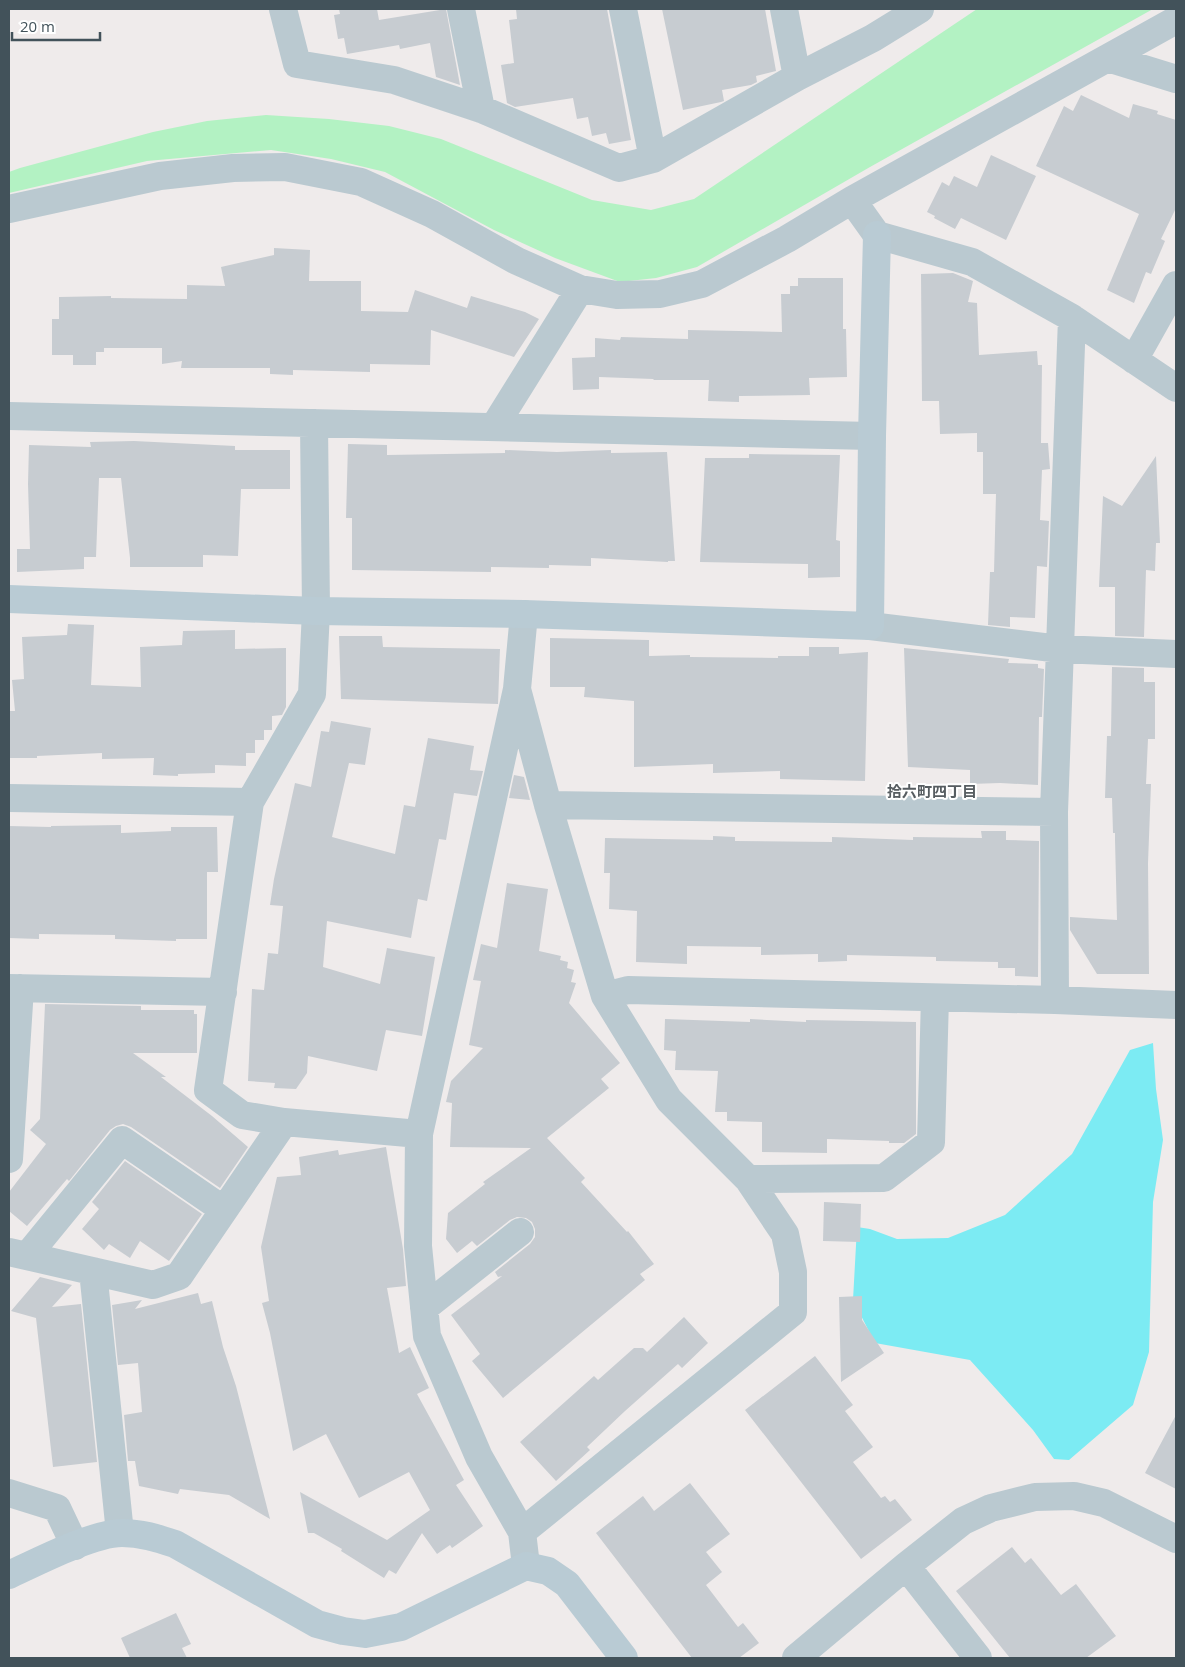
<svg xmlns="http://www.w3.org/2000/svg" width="1185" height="1667" font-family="'Open Sans','Noto Sans JP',sans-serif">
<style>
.green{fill:#b3f2c3}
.water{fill:#7cebf3}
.building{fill:#c7ccd1}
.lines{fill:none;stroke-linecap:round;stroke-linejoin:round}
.street{stroke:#bac9d0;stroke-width:28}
.secondary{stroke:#b9cbd4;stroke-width:28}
.labels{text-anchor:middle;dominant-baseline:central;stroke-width:4;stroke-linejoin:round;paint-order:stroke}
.neighbourhood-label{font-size:15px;font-weight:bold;fill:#575d61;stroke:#fff}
</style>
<rect width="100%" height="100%" fill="#efebeb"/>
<path class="green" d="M977,9h176l-283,158 -173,100 -41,11 -36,4 -65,-24 -61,-28 -109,-58 -54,-13 -60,-9 -124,11 -138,32v-21l11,-4 133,-36 54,-11 59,-6 63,4 60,7 52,13 151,61 59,10 43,-11z"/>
<path class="water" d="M1153,1043l3,46 7,51 -10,62 -4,150 -16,53 -64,55 -15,-1 -21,-29 -63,-70 -95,-17 -22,-43 4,-73 13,2 27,10 51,-1 57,-23 67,-61 58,-104z"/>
<path class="building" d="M339,9h38l2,11 67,-11 14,76 -24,-8 -6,-34 -30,6 -1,-4 -52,9 -3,-16 -6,1 -4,-24 6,-1z
M516,9h91l24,131 -22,4 -3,-11 -14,3 -4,-19 -11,2 -4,-21 -58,9 -8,-4 -6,-38 13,-2 -5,-43 8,-1z
M662,9h103l11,62 -20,5 1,6 -6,3 -29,5 2,11 -3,1 -38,8z
M1081,95l48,23 4,-14 25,7 -1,3 19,6v88l-15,31 4,2 -14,33 -5,-2 -12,31 -27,-13 32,-76 -103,-48 28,-60 9,5z
M991,155l45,21 -30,64 -45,-22 -6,11 -21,-11 1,-2 -8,-4 15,-30 7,4 5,-10 23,11z
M274,248l36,2 -1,31h52v30l47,1 7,-22 52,18 4,-12 54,16 14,7 -25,38 -83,-27 -1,35 -60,-1v8l-77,-2v5l-23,-1v-6h-89l1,-7 -20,3v-16h-58v4h-8v13h-23v-10h-21v-36h7v-22l52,-1v2l76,1v-14l38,1 -4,-19 53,-12z
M953,273l20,8 -5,21 9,1 2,52 58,-4 1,14h4l-1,78h7l2,26 -8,1 -2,50 9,1 -2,46 -10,-1 -2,52 -25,-1v10l-22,-2 2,-53h4l2,-78h-13v-42h-6v-19l-37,1 -1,-33h-17l-1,-127z
M798,278h45v51h3l1,48 -38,1 1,17 -71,1v6l-31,-1 1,-21h-55l-1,-1 -54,-2v12l-26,1 -1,-32 23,-1v-19l25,2 1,-3 67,2v-9l94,2 -1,-38h9v-8h8z
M134,441l101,5v4h55v39h-49l-3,67 -35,-1v12h-73v-9l-9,-80h-22l-3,79h-12v12l-67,3v-23h13l-2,-65 1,-39 62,2 -1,-5z
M348,444l39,1v10l118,-2v-3l52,2 54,-2v3l56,-1 8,109h-7v1l-77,-4v8l-42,-1v3l-58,-1v5l-139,-2v-52h-6z
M749,454l91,1 -4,85 4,1v36l-32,1v-14l-108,-2 5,-104h44z
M1156,456l4,87h-4l-1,28 -9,-1 -2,67 -29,-1v-49h-16l4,-91 19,10z
M68,624l26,1 -3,60 50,2 -1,-40 42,-2 1,-14 52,-1v19l51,-1v59l-4,8 -10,1v14h-8v10h-9v13h-9v13l-31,-1v8l-37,1v2l-25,-1 1,-17 -52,1v-6l-65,3v2h-28v-47h6l-3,-31 12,-1 -2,-42 45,-2z
M339,636h43l1,11 117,2 -2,55 -157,-5z
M550,638l99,2v16l41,-1v2l88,1v-2h31v-9h30v7l29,-2 -3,129 -85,-2v-8l-67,2v-9l-79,3v-66l-50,-4 1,-10h-35z
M904,648l105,11 -1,4 30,1v4l6,1 -2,48h-3l-1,68 -38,-2 -30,1v-14l-62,-3z
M1112,667l32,1v14h11v57h-7l-2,45h5l-3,79 1,111h-52l-27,-44v-13l47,3 -2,-80v-7h-2l-1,-35h-7l2,-62h4z
M331,721l40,7 -6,37 -16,-2 -17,74 63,17 9,-49 11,2 13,-69 46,8 -4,24 13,1 -6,25 -23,-3 -8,47 -7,-1 -12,62 -9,-2 -7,39 -84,-17 -4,46 57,17 7,-36 48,9 -13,79 -36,-6 -9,41 -69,-15 -1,17 -11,16 -22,-1 1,-5 -27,-2 4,-92 12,1 4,-37 10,1 5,-48 -13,-1 4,-26 21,-96 16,4 10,-56 8,1z
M514,775l10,2 6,23 -21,-2z
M121,825v8l50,-2v-4h46l1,45h-11v67h-31v2l-61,-2v-4l-76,-1v5l-30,-1v-112l42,1v-1z
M981,831h25v9l33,1 -1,136 -23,-1v-8h-17v-6l-62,-1v-4l-89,-2v6l-29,1v-8l-57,1v-8l-74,-1v18l-51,-2 1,-51 -28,-2 1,-36h-6l1,-35 108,2v-4l22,1v4l97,1v-5l81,3v-3l69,1z
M507,883l41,6 -9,62 22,5 -1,4 8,2 -1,6 7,2 -3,12 5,1 -7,20 51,60 -19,16 8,9 -62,50 38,40 -4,4 46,50 1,-1 26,33 -14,10 5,6 -142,118 -31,-37 8,-7 -29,-39 51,-39 -4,1 -3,-5 35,-28 5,-7v-8l-3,-7 -6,-4 -9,-1 -7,3 -33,26 -5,-5 -15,12 -11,-14 2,-26 37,-29 -2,-2 48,-34 -81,-1 2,-44 -6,-1 5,-21 32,-33 -14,-3 12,-64 -8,-1 8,-36 16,4z
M45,1004l96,2v4h53v4h3v39h-64l33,24h-5l51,39 36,31 -28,41 -89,-61 -8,-3 -7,2 -6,4 -41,51 -2,-2 -40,47 -18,-15v-19l37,-48 -16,-14 10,-11z
M665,1019l85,3v-3l56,3v-2l110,2v112l-12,9h-15v-2l-62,-2v14l-65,-1v-30l-35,-1v-9h-12l3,-41 -43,-1 1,-19 -12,-1z
M386,1147l17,102 3,37 -19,2 12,65 11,-6 19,41 -12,6 47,86 -8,5 27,41 -31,22 -2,-3 -13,9 -15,-21 -26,41 -7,-4 -5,8 -43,-27 1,-2 -28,-16h-6l-8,-41 87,48 43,-30 -21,-38 -50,26 -33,-64 -33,17 -23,-118 -8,-30 7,-2 -8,-54 16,-70 24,-2 -2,-18 39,-7 1,5z
M125,1161l77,53 -33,47 -29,-20 -10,17 -21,-14 -5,6 -22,-21 17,-20 -7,-7z
M824,1202l37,2 -1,38 -37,-1z
M40,1277l32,8 -20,22 29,-3 16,158 -44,5 -17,-149 -25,-7z
M198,1293l3,11 11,-3 11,46 13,39 34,133 -41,-24 -49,-6 -2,5 -39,-8 -4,-25h-7l-4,-46 18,-3 -4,-49 -20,2 -6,-60 30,-5 -7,9z
M862,1296v24l22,33 -43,29 -2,-85z
M684,1317l24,26 -26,25 -4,-4 -53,47 -38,36 3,3 -34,31 -36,-39 74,-66 4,4 36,-32h9l4,4z
M815,1356l38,49 -8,6 28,36 -20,15 28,36 4,-2 5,6 5,-3 17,21 -51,39 -116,-149z
M1176,1415v74l-31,-16z
M690,1483l40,51 -24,18 16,20 -16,13 32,42 5,-4 16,20 -20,15h-47l-96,-125 47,-37 11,15z
M1012,1547l13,16 6,-5 30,37 15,-11 40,52 -30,22h-76l-54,-67z
M176,1613l15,31 -9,4 5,10h-57l-9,-20z"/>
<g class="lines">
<path class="street" d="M283,9l14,55 97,16 87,29 138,59 34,-9 144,-82 76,-39 47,-29
M461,9l20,100
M623,9l30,150
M784,9l13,68
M1176,20l-324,180 25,35 95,27 100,56 104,70
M1108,58l68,21
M9,209l151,-33 73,-8 52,-1 76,15 71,32 85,47 63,28 37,6 43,-1 42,-10 85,-45 65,-39
M1134,360l42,-75
M9,416l863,20
M494,427l86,-138
M524,614l-7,75 -98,445 -1,112 9,90 52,121 43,75 4,34
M870,626l190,23 116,5
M517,689l31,116 57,191 64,104 79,79 37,55 8,38v40l-271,220
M9,798l241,4 62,-108 4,-83 -2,-188
M250,802l-42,288 34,25 42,7 135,12
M548,805l506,7
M9,988l214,4
M605,996l23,-6 427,10 121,5
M1055,1000l-1,-188 18,-494
M9,1159l11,-171
M748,1179l136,-1 47,-36 4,-144
M9,1252l144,33 26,-9 105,-154
M27,1256l95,-116 102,70
M93,1271l27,262
M424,1308l96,-76
M9,1493l48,15 18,38
M906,1566l72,92
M796,1658l110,-92 57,-45 28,-13 44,-11 39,-1 30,7 72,36"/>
<path class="secondary" d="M9,599l307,12 208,3 346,12 2,-190 5,-201
M9,1575c28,-13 84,-42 113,-42 19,0 35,5 53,11l142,80 26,7 22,3 36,-7 125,-61 22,5 19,13 57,74"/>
</g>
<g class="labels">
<g class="neighbourhood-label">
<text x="932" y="791">拾六町四丁目</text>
</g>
</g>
<rect width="1185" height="1667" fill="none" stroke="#42525a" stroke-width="20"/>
<path d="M12 32v8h88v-8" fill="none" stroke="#42525a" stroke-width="2.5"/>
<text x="20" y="32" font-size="15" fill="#42525a" stroke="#ffffff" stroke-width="4" paint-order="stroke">20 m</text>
</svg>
